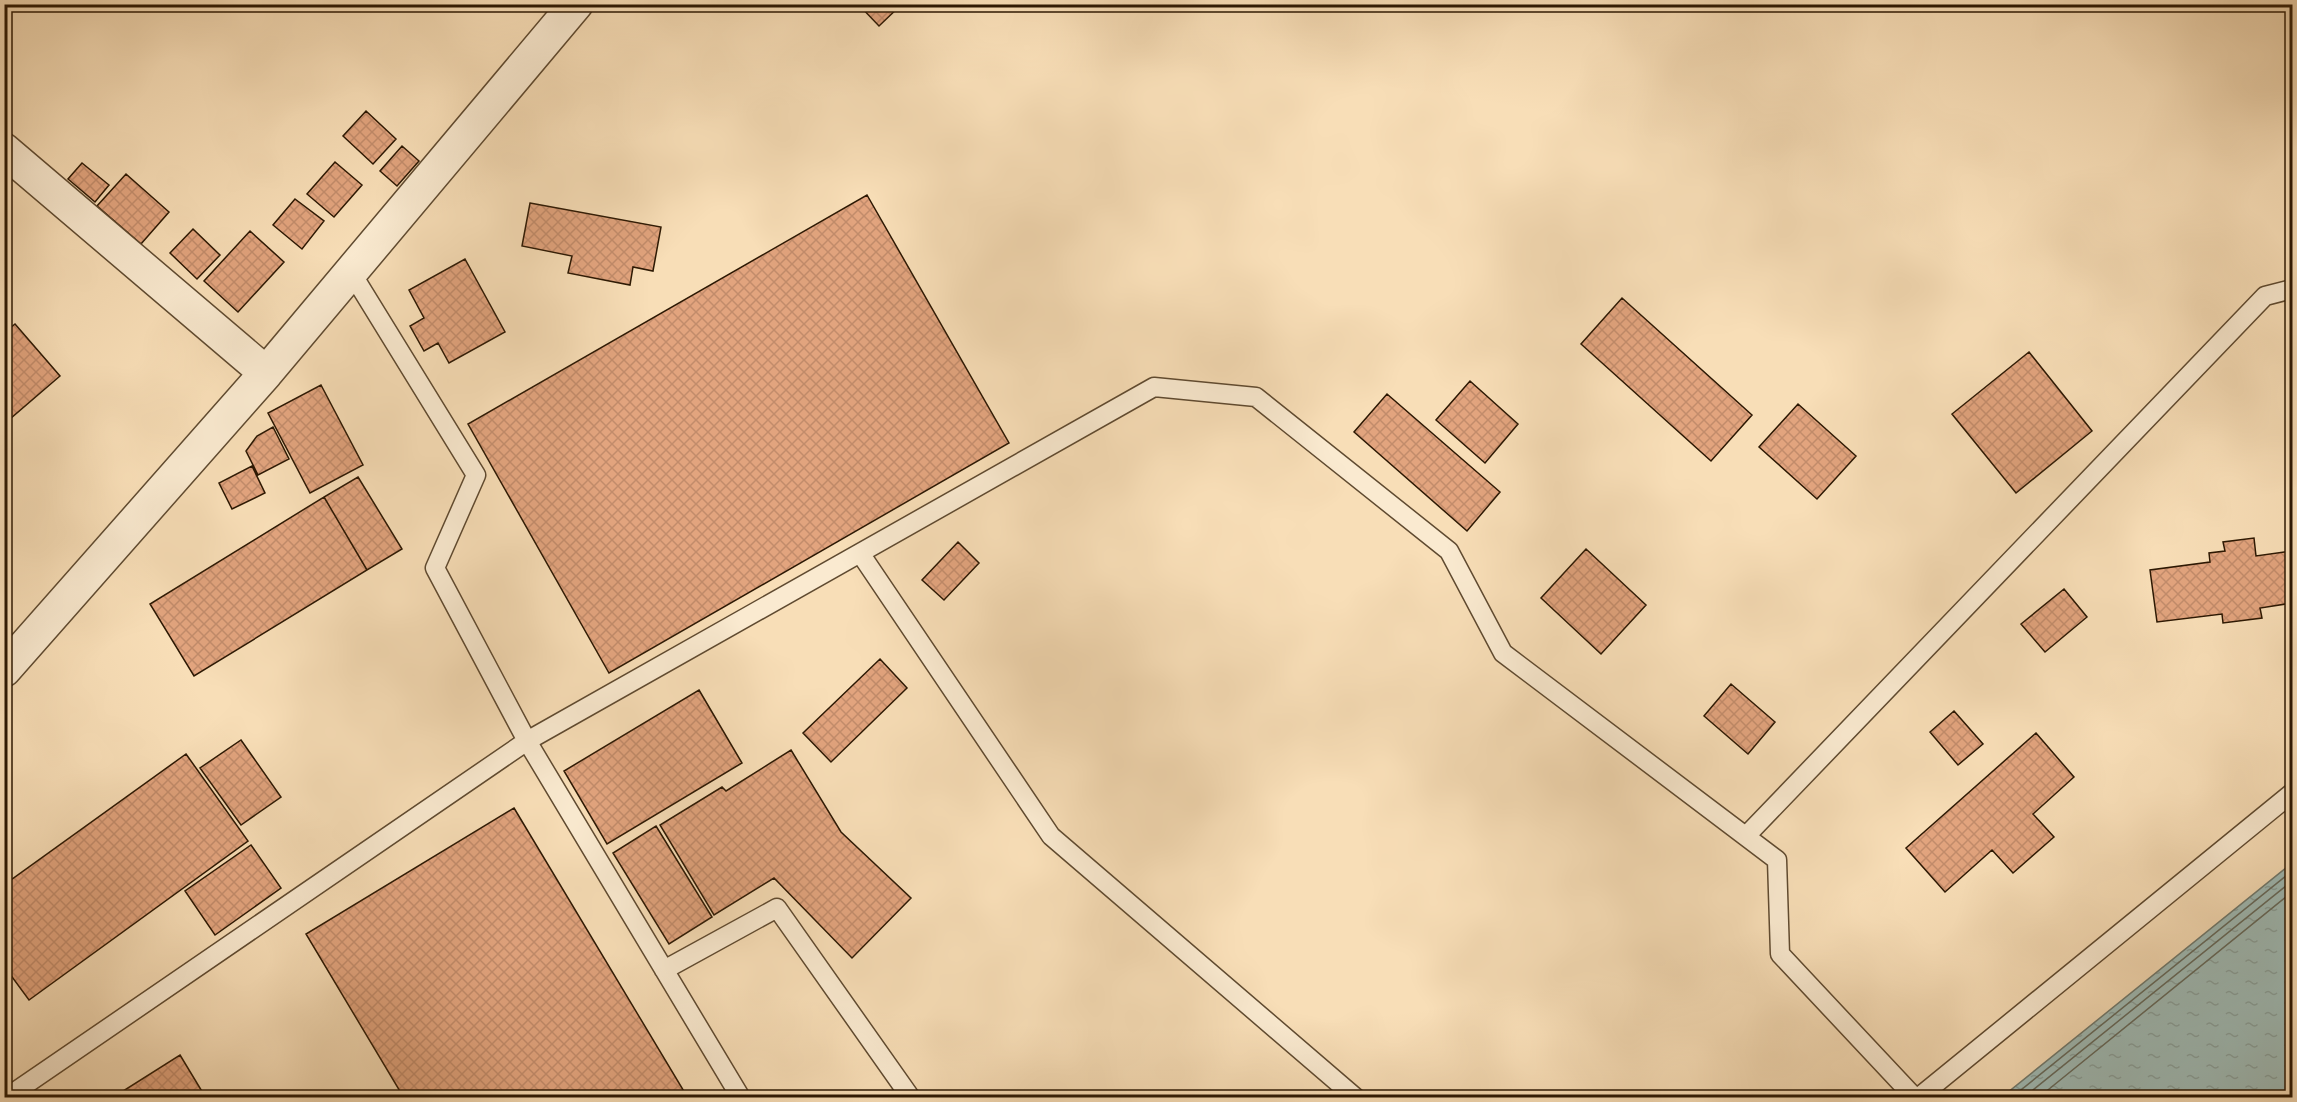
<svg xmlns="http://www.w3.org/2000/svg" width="2297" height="1102" font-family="'Libre Bodoni',serif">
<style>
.water{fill:url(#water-ripples);stroke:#717a6e;stroke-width:1.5}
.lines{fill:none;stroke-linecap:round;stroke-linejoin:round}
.shore{stroke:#666a5c;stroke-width:1.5}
.building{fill:url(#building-cross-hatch);stroke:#2c1803;stroke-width:1.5}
.lane-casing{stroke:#5f4a30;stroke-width:21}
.street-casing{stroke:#5f4a30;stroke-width:36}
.lane{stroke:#faead0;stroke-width:18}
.street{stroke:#faead0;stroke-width:33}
</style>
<defs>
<pattern id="water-ripples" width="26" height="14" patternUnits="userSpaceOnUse" patternTransform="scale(1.5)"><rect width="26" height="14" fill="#9fbbb6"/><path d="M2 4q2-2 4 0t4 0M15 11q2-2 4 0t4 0" fill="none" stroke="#89a09b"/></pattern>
<pattern id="building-cross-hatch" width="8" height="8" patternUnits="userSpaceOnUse" patternTransform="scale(1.5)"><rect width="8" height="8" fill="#e2a47e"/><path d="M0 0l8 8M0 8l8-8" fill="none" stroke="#c28c6b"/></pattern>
</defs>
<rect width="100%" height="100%" fill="#f8deb7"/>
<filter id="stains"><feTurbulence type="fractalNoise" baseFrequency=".00333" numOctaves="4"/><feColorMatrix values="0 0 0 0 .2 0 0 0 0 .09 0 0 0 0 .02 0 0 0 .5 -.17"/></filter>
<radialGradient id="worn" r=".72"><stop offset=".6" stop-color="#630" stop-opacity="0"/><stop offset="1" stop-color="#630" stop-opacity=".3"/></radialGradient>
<path class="water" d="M2292,863v234h-290z"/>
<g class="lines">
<path class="shore" d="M2011,1098l281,-227
M2023,1098l269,-217
M2038,1098l254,-206"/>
</g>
<path class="building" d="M858,4h44l-23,22z
M366,111l30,28 -23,25 -30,-28z
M402,146l17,15 -22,25 -17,-15z
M335,162l27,23 -28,32 -27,-23z
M82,163l27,22 -14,17 -27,-23z
M126,174l43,38 -28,32 -44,-38z
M867,195l142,248 -400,230 -141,-249z
M295,199l29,22 -22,28 -29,-24z
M530,203l131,24 -8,44 -20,-4 -3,18 -62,-12 4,-17 -50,-10z
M193,229l27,26 -23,24 -27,-26z
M250,231l34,31 -46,50 -34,-31z
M465,259l40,73 -56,31 -11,-20 -14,8 -14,-25 14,-8 -15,-28z
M1622,298l130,117 -41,46 -130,-117z
M15,324l45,52 -56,48v-91z
M2029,352l63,79 -76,62 -64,-79z
M1470,381l48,43 -33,39 -49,-43z
M321,385l42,80 -53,28 -42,-80z
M1387,394l113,98 -33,39 -113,-99z
M1798,404l58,52 -39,43 -58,-52z
M273,427l16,32 -31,16 -12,-24 11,-15z
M252,466l13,27 -33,16 -13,-26z
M358,477l44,72 -35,21 -43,-73z
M324,497l43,73 -173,106 -44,-72z
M2254,538l2,18 36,-5v52l-32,5 2,10 -39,5 -1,-9 -65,8 -7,-52 60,-8 -1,-9 16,-2 -2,-9z
M958,542l21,21 -35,37 -22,-20z
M1586,549l60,56 -45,49 -60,-56z
M2064,589l23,28 -42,35 -24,-28z
M880,659l27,29 -76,74 -28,-29z
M1731,684l44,38 -27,32 -44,-38z
M699,690l43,73 -135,81 -43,-73z
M1954,711l29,33 -25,21 -28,-33z
M2036,733l38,44 -41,37 21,23 -41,36 -21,-23 -47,42 -39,-44z
M241,740l40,57 -40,28 -41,-57z
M791,750l50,82 70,66 -59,60 -78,-80 -60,37 -54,-90 62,-38 4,4z
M186,754l62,87 -219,159 -25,-34v-81z
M514,808l174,290h-284l-98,-164z
M656,826l56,91 -43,27 -56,-91z
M251,845l30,43 -66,47 -30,-44z
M180,1055l26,43h-94z"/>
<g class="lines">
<g class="lane-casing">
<path id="lane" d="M351,272l125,203 -41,93 92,173 214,357
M860,553l191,283 305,262
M1746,836l519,-540 27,-7
M664,970l113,-62 134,190
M6,1098l521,-357 627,-354 102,10 193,154 54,102 274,207 3,94 135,144
M1918,1098l374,-305"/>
</g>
<g class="street-casing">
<path id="street" d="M4,150l262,223
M4,670l262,-297 310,-369"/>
</g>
<use href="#lane" class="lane"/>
<use href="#street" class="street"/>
</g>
<rect width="2297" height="1102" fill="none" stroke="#f8deb7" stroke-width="24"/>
<rect x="6" y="6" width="2285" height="1090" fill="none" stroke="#2c1803" stroke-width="3"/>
<rect x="12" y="12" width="2273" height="1078" fill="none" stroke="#2c1803" stroke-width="1.5"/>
<rect width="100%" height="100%" filter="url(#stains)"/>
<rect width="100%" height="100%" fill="url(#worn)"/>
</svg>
